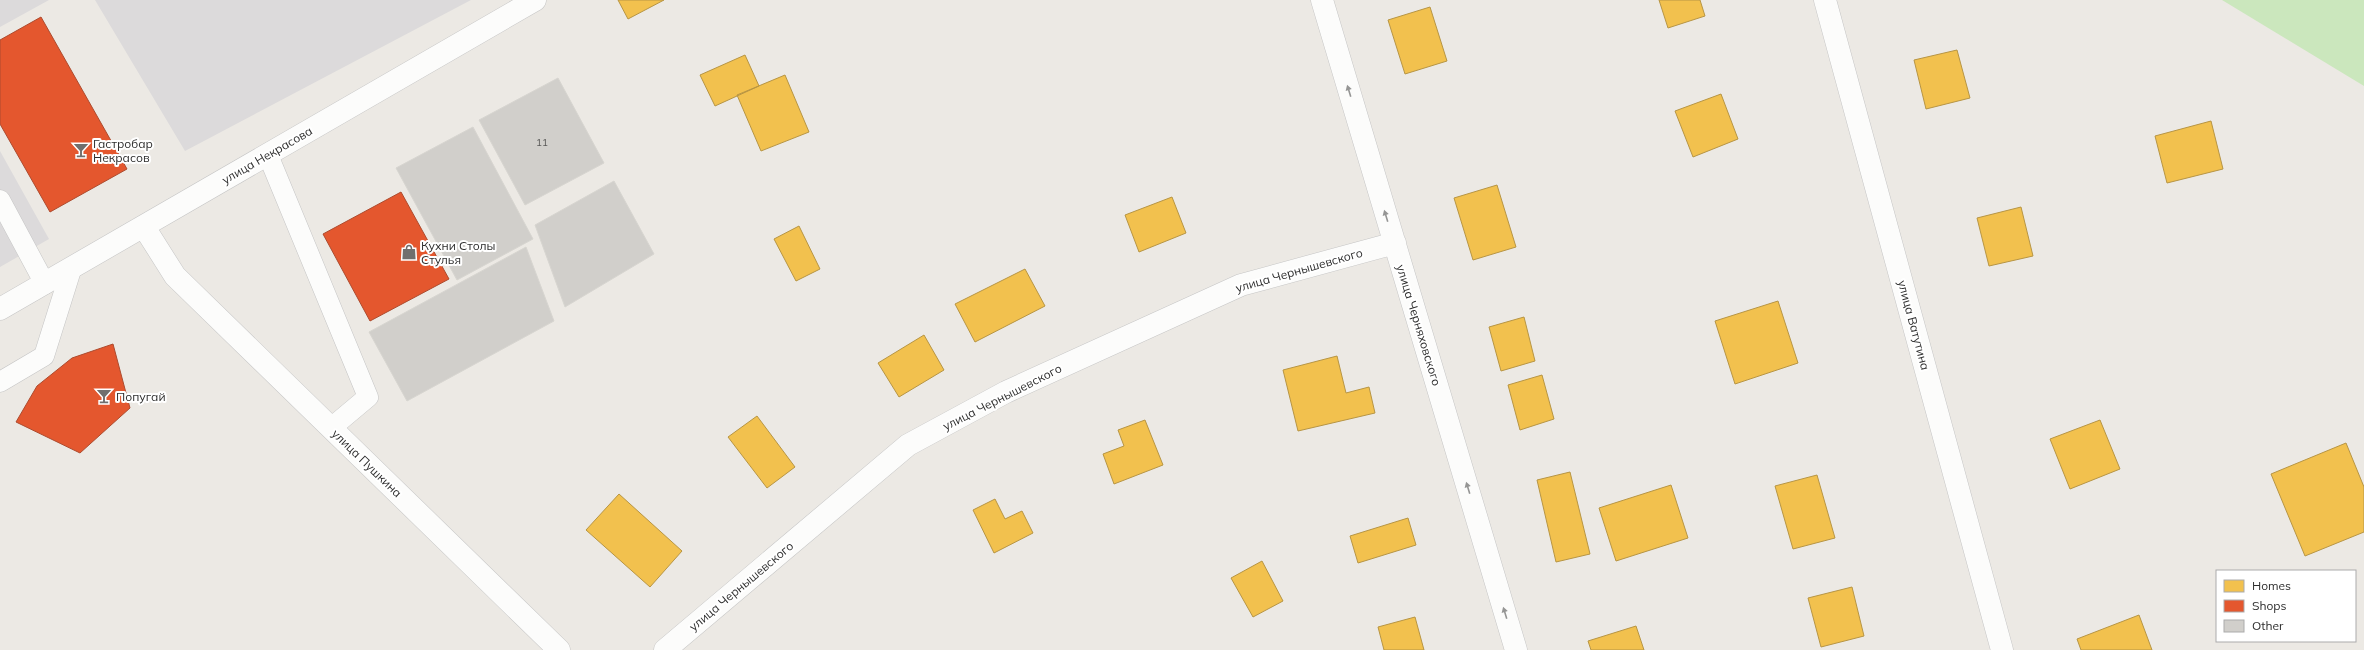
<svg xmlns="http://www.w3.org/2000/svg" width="2364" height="650" font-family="Mulish,sans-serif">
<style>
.industrial{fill:#dcdadb}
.green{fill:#cbe7bd}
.homes{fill:#f2c14e;stroke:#b79544}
.shops{fill:#e4572e;stroke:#ad4b2e}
.building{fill:#d1cfcb;stroke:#d7d5d0}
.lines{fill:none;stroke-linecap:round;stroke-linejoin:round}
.lane-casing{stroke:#c5c5c5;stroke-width:21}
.street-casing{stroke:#c5c5c5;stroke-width:23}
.secondary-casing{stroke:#c5c5c5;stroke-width:23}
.lane{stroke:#fcfcfb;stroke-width:20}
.street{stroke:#fcfcfb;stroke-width:22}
.secondary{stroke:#fcfcfb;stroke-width:22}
.oneway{fill:#959594}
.labels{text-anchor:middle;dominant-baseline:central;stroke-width:4;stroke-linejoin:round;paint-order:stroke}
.number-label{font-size:10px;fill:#585857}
.poi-label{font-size:12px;fill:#2e2e2e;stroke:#fff;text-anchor:start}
.street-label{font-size:12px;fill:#2e2e2e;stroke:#fff}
</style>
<rect width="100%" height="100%" fill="#ece9e4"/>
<path class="industrial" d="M0,0h49l-49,27z
M95,0h376l-286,151z
M0,151l49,88 -49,28z"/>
<path class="green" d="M2222,0h142v86z"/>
<path class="homes" d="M618,0h46l-36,19z
M1659,0h41l5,16 -37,12z
M1430,7l17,54 -42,13 -17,-54z
M1957,50l13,48 -44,11 -12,-49z
M745,55l14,31 -44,20 -15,-31z
M785,75l24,57 -48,19 -24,-56z
M1721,94l17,45 -45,18 -18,-46z
M2211,121l12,48 -56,14 -12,-47z
M1497,185l19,62 -43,13 -19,-62z
M1172,197l14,36 -47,19 -14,-37z
M2021,207l12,49 -44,10 -12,-48z
M799,226l21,43 -24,12 -22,-42z
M1025,269l20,37 -70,36 -20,-38z
M1778,301l20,62 -63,21 -20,-63z
M1524,317l11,44 -34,10 -12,-44z
M924,335l20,35 -45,27 -21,-34z
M1337,356l9,37 23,-6 6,26 -77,18 -15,-61z
M1542,375l12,44 -34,11 -12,-45z
M757,416l38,51 -28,21 -39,-51z
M1145,420l18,45 -49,19 -11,-30 21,-8 -6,-16z
M2100,420l20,49 -50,20 -20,-50z
M2346,443l18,44v45l-59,24 -34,-82z
M1570,472l20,82 -34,8 -19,-82z
M1817,475l18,63 -42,11 -18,-63z
M1671,485l17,53 -72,23 -17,-53z
M619,494l63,57 -32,36 -64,-57z
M995,499l10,20 17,-8 11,22 -39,20 -21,-43z
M1408,518l8,27 -58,18 -8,-27z
M1262,561l21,40 -30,16 -22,-39z
M1852,587l12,49 -43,11 -13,-49z
M2139,615l13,35h-71l-4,-11z
M1415,617l9,33h-40l-6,-23z
M1636,626l8,24h-53l-3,-9z"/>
<path class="shops" d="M41,17l86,152 -77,43 -50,-88v-84z
M401,192l48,87 -79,42 -47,-87z
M113,344l17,64 -50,45 -64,-31 21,-36 35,-28z"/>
<path class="building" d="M558,78l46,85 -79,42 -46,-85z
M473,127l60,112 -76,41 -61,-112z
M614,181l40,73 -89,53 -30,-82z
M526,247l28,74 -147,80 -38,-69z"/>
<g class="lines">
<g class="lane-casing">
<path id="lane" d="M268,155l100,242 -37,31
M0,200l45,84
M0,382l44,-26 27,-86"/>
</g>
<g class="street-casing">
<path id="street" d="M1322,0l194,650
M1825,0l177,650
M665,650l243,-205 98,-53 235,-107 154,-42"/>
</g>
<g class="secondary-casing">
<path id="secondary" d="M144,227l31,49 384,374
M0,309l535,-309"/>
</g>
<use href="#lane" class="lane"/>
<use href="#street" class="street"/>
<use href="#secondary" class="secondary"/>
</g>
<defs><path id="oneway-solid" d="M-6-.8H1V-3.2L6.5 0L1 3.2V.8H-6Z"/></defs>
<g class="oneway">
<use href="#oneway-solid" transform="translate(1349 91) rotate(-107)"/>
<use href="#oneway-solid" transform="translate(1386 216) rotate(-107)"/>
<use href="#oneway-solid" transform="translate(1468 488) rotate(-107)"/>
<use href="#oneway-solid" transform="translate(1505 613) rotate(-107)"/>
</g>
<defs>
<g id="bar-bare" transform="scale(1.2)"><path d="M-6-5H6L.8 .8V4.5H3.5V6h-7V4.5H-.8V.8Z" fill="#706f6e" stroke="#fff" stroke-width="2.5" paint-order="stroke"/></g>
<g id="shop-bare" transform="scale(1.2)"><path d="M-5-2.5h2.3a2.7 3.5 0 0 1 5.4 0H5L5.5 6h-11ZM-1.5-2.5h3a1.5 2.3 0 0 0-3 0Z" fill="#706f6e" stroke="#fff" stroke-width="2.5" paint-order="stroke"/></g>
</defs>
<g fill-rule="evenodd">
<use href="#bar-bare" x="81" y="150"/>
<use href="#shop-bare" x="409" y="252"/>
<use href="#bar-bare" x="104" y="396"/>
</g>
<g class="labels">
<g class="number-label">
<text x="542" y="142">11</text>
</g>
<g class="poi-label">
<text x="93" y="143">Гастробар<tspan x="93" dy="14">Некрасов</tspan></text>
<text x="421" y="245">Кухни Столы<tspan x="421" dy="14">Стулья</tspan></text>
<text x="116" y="396">Попугай</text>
</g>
<g class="street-label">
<text transform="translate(267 155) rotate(-30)">улица Некрасова</text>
<text transform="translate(1299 270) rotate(-16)">улица Чернышевского</text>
<text transform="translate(1419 325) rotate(73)">улица Черняховского</text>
<text transform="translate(1914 325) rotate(75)">улица Ватутина</text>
<text transform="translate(1002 397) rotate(-27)">улица Чернышевского</text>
<text transform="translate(367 463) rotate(44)">улица Пушкина</text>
<text transform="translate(741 586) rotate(-40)">улица Чернышевского</text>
</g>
</g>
<rect x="2216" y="570" width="140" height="72" fill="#ffffff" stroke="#ababab"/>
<rect x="2224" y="580" width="20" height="12" fill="#f2c14e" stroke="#ababab"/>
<text x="2252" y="590" font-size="12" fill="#2e2e2e">Homes</text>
<rect x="2224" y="600" width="20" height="12" fill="#e4572e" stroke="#ababab"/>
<text x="2252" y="610" font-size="12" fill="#2e2e2e">Shops</text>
<rect x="2224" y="620" width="20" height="12" fill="#d1cfcb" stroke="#ababab"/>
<text x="2252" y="630" font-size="12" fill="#2e2e2e">Other</text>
</svg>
